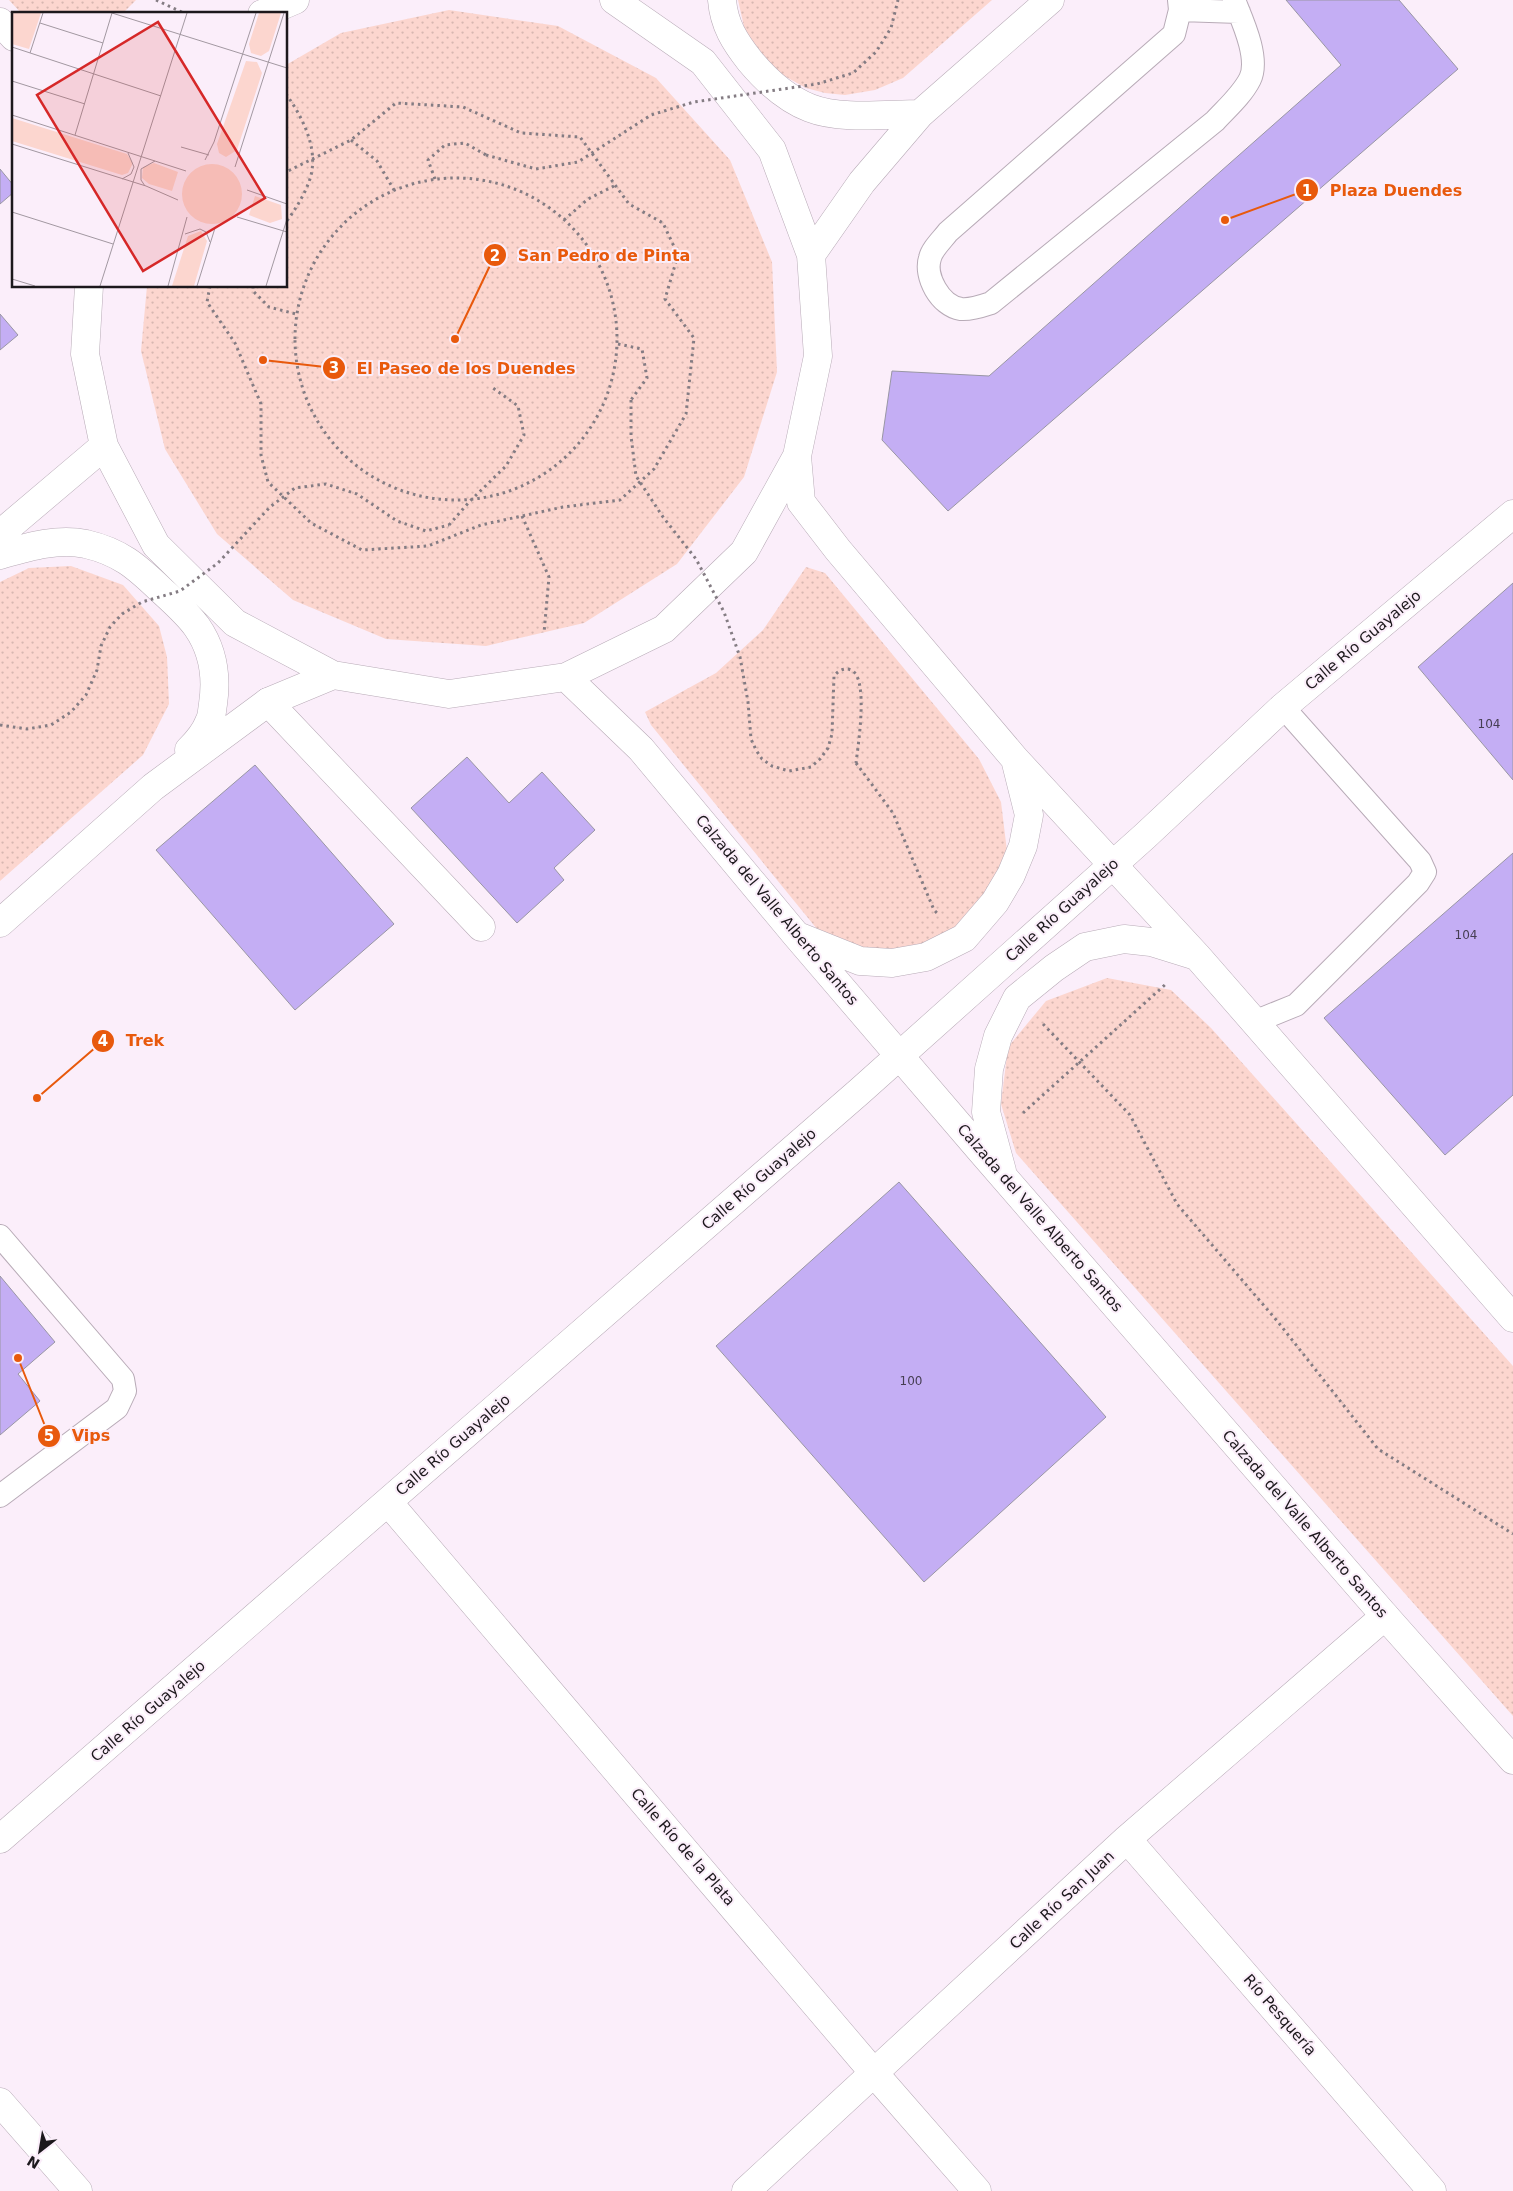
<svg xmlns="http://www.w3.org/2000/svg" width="1513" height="2191" font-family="'DejaVu Sans',sans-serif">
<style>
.green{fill:url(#green-dots)}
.building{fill:#c4aef4;stroke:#9996a4}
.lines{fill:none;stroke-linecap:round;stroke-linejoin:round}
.lane-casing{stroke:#b8abb7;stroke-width:24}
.street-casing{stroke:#b8abb7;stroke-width:29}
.secondary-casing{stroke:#b8abb7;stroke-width:29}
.path{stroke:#847c83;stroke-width:3;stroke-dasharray:2.5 4;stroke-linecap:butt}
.lane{stroke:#fff;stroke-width:22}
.street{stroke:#fff;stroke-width:28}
.secondary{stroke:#fff;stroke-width:28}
.path-bridge{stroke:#847c83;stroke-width:3;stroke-dasharray:2.5 4;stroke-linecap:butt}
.labels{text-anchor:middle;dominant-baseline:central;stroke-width:4;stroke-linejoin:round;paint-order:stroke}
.number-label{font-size:12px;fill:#463e52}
.street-label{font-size:15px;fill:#1c181c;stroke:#fbeefa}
.inset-road{fill:none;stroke:#a298a1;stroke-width:1}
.view{fill:#d62828;fill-opacity:0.15;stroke:#d62828;stroke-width:2.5}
.inset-edge{fill:none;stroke:#1c181c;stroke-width:2.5}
.leader{fill:none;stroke:#e8590c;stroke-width:2}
.callout-dot{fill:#e8590c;stroke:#fbeefa;stroke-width:2}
.mark-label{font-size:15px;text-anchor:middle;font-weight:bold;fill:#fff}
.callout-label{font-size:16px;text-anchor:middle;font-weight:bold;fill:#e8590c;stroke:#fbeefa;stroke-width:4;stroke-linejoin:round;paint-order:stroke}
</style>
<defs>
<pattern id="green-dots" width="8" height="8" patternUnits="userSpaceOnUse" patternTransform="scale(1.25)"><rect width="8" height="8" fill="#fcd6cf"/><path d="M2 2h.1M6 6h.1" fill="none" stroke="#d7b7b1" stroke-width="1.8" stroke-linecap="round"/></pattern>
</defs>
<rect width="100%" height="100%" fill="#fbeefa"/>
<path class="green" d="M9,0h127l-14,14h-100z
M738,0h254l-89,78 -28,12 -30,5 -20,-2 -19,-5 -27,-15 -22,-22 -12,-20z
M449,10l109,16 98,52 74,82 42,102 5,110 -33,105 -67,87 -93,59 -98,23 -100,-7 -93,-39 -76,-66 -52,-85 -24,-98 6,-65h139v-221l55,-32z
M71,566l52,19 36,41 8,31 2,47 -26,51 -143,126v-299l29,-14z
M806,567l19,6 154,186 22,43 6,49 -26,60 -40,36 -82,7 -42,-25 -166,-204 -6,-13 71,-39 47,-43z
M1107,978l64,12 40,38 302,338v350l-497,-563 -15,-49 7,-57 38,-46z"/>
<path class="building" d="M1286,0h113l59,69 -510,442 -66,-71 10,-69 97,5 352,-311z
M0,169l14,17v6l-14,12z
M0,314l18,21 -18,15z
M1513,583v197l-95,-113z
M467,757l42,46 33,-31 53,58 -41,38 10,12 -47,43 -106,-115z
M255,765l139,159 -99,86 -139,-160z
M1513,853v242l-68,60 -121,-137z
M899,1182l207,235 -182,165 -208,-236z
M0,1276l55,66 -37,32 22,27 -40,34z"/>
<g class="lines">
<g class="lane-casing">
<path id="lane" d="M1179,0l1,10 -6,24 -226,198c-6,8 -16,17 -18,26 -6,18 10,48 31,51 10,1 21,-3 30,-6l224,-182c12,-13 27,-26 35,-42 10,-21 -8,-59 -16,-79
M1180,10l59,2
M1254,1022l42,-17 122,-122 7,-11 -5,-11 -137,-154
M0,1236l123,143 2,12 -8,17 -117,88"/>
</g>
<g class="street-casing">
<path id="street" d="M268,702l213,225
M388,1502l486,571 103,118
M0,1839l860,-748 285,-255 138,-129 230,-193
M1127,1839l305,352
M746,2191l381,-352 258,-223"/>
</g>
<g class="secondary-casing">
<path id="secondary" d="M722,0c2,25 13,42 28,61 15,18 37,38 60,47 30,12 77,6 110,6
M262,14l33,-14
M0,22l14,15
M811,255l51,-73 58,-68 130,-114
M89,286l-4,68 19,92 52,99 79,78 98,52 116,19 117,-17 98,-48 80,-77 53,-96 21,-100 -7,-101 -39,-105 -69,-88 -89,-62
M797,456l4,46 37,48 177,209 182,197 316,362
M0,534l104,-88
M0,555c28,-8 57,-17 86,-11 34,8 50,22 74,45 13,12 27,24 37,38 16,23 20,50 16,77 -1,6 -1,13 -4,18 -4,11 -12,20 -20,28
M566,677l75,72 155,186 185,216 404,465 128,144
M0,923l153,-136 115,-85 65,-27
M800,937l60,24 32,2 34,-6 38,-19 31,-36 16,-27 12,-29 6,-31 -13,-52
M1002,1171l-16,-59 3,-43 9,-33 19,-38 37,-30 31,-21 39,-8 27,3 45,14
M0,2102l78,89"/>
</g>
<path class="path" d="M156,0l30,14
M351,140l26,21 17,29
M295 339a161 161 0 1 1 322 0a161 161 0 1 1-322 0Z
M435,179l-7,-19 17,-15 20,-2 21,12
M564,220l24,-21 26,-13
M210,286l-3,16 28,41 26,61v51l7,27 43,41 51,27 66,-4 53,-21 82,-18 57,-7 34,-31 32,-55 8,-76 -29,-39 13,-44 -15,-32 -34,-19 -49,-67 -59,-4 -58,-26 -67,-4 -45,37 -65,32
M253,286v5l16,16 27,7
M618,344l24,5 5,29 -16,22
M522,516l27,61 -5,56
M449,525l21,-24 36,-35 18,-31 -6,-29 -25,-18
M856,763l37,50 41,97 3,3
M1043,1024l87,91 47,89 101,118 100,127 135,85
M1023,1113l144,-130"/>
<use href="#lane" class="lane"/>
<use href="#street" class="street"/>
<use href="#secondary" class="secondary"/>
<path class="path-bridge" d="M286,94c15,21 30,49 26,76 -2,16 -16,39 -26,52
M486,155l50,14 42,-7 73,-47 43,-13 123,-18 36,-11 23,-21 15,-24 7,-28
M631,400v36l5,40 27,41 33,42 28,53 16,45 8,45 3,37 5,11 6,9 10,7 17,5 22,-4 9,-8 8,-11 4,-14 2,-58c4,-5 10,-9 17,-6 18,7 7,76 5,93
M0,725l27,4 24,-4 20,-13 15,-17 11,-25 4,-24 9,-19 12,-13 20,-12 38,-11 38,-28 52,-56 25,-19 31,-4 31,10 40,27 29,10 23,-6"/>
</g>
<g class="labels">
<g class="number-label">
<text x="1489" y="724">104</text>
<text x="1466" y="935">104</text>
<text x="911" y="1381">100</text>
</g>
<g class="street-label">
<text transform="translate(1363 640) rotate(-40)">Calle Río Guayalejo</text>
<text transform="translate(777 910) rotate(50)">Calzada del Valle Alberto Santos</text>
<text transform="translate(1062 910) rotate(-42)">Calle Río Guayalejo</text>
<text transform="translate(759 1179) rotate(-41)">Calle Río Guayalejo</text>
<text transform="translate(1040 1218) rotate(49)">Calzada del Valle Alberto Santos</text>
<text transform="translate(453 1445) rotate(-41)">Calle Río Guayalejo</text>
<text transform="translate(1305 1524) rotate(49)">Calzada del Valle Alberto Santos</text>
<text transform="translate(148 1711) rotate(-41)">Calle Río Guayalejo</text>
<text transform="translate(683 1847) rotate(49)">Calle Río de la Plata</text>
<text transform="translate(1062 1900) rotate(-43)">Calle Río San Juan</text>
<text transform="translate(1280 2015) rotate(49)">Río Pesquería</text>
</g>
</g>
<g transform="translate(12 12)">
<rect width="275" height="275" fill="#fbeefa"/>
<path d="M0,1h29l-12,36 -17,-5zM247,1h22l-12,38 -8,5 -10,-3 -2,-9zM234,49l11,1 5,11 -25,77 -11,7 -7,-4 -2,-9zM0,106l115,36 6,9 -5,10 -6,2 -110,-34zM142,151l24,9 -6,19 -23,-7 -7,-6 1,-11zM170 182a30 30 0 1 1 60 0a30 30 0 1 1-60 0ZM243,184l26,9 1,14 -12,4 -21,-8zM189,219l6,10 -13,45h-22l16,-50z" fill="#fcd6cf"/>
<path class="inset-road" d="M100,1l175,55M28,11l63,20M0,35l149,49M18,41l13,-40M0,69l73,23M0,103l174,56M63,123l37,-122M0,132l134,42 32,14M169,135l28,8M193,148l9,-18 42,-129M223,155l49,-154M110,167l9,-5 3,-7 -6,-14M133,174l-4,-6v-11l14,-8M235,178l40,14M0,200l101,32M225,205l50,15M173,222l15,-5 6,3 4,10M0,267l23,7M88,274l87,-273M156,274l19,-69M185,274l18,-58M254,274l21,-67"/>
<path class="view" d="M146,10l107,176 -122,73 -106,-176z"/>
<rect width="275" height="275" class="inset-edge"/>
</g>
<path class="leader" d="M1225 220L1307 190M455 339L495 255M263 360L334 368M37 1098L103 1041M18 1358L49 1436"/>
<g class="callout-dot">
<circle cx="1225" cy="220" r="5"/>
<circle cx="455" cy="339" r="5"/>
<circle cx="263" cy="360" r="5"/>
<circle cx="37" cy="1098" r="5"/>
<circle cx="18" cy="1358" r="5"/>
<circle cx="1307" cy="190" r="12"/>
<circle cx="495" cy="255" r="12"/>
<circle cx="334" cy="368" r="12"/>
<circle cx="103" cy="1041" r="12"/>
<circle cx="49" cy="1436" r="12"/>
</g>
<g class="mark-label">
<text x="1307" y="196">1</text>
<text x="495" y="261">2</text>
<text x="334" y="373">3</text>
<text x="103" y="1046">4</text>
<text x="49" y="1441">5</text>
</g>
<g class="callout-label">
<text x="1396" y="196">Plaza Duendes</text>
<text x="604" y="261">San Pedro de Pinta</text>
<text x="466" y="374">El Paseo de los Duendes</text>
<text x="145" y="1046">Trek</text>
<text x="91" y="1441">Vips</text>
</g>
<g transform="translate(40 2151) rotate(211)" stroke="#fbeefa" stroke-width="4" paint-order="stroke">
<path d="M0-4L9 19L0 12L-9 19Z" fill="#1c181c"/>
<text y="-8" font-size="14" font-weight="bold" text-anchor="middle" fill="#1c181c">N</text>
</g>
</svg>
